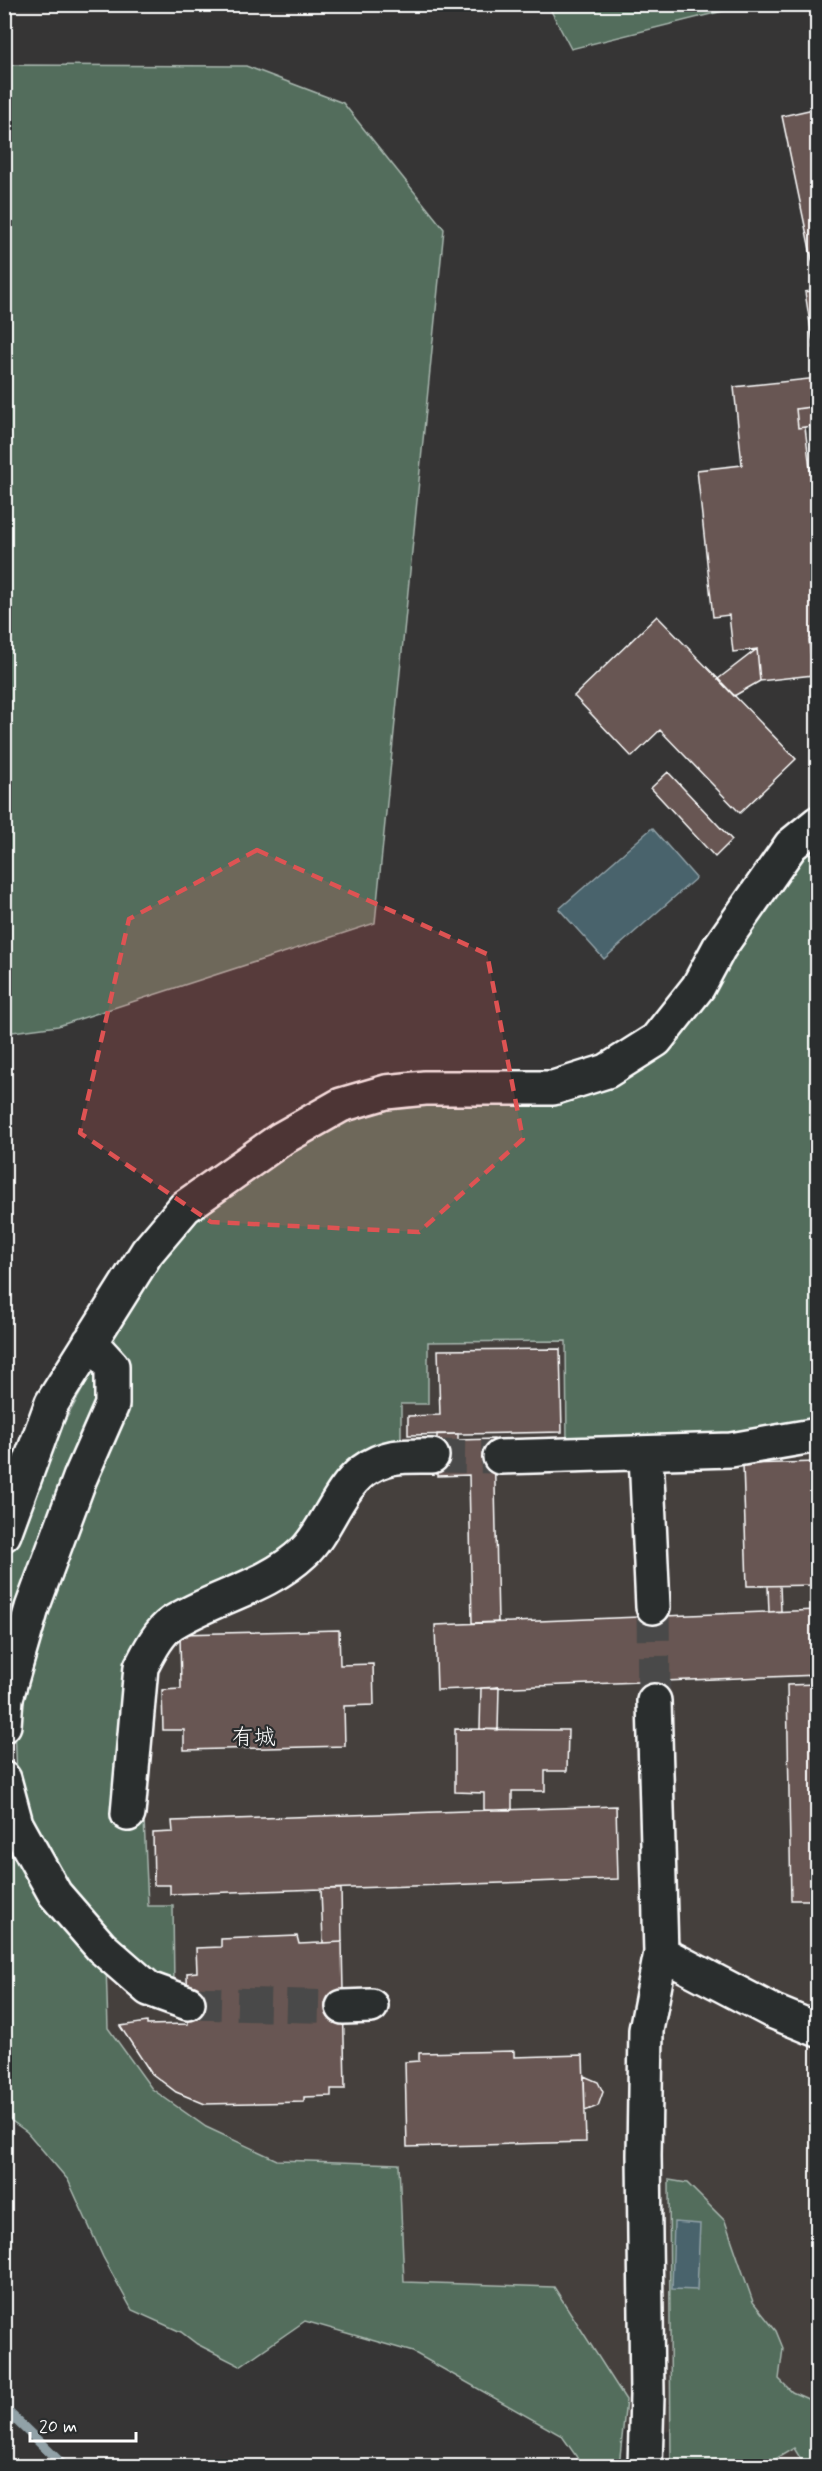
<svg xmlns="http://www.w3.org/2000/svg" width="822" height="2471" font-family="Mynerve,'Klee One',sans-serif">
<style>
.built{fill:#453f3e}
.green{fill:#526d5c;stroke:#a8b6ae;stroke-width:1.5}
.water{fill:#48636c;stroke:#91a1a7;stroke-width:1.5}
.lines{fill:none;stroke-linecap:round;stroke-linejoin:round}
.stream{stroke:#91a1a7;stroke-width:10}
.building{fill:#685652;stroke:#fff;stroke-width:1.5}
.minor-tunnel{stroke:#4a4949;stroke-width:33;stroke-dasharray:33 16;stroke-linecap:butt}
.minor-casing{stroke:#fff;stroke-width:38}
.minor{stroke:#2a2d2e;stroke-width:33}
.marked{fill:#de5353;fill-opacity:0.2;stroke:#de5353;stroke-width:4.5;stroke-dasharray:12 8;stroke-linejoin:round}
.labels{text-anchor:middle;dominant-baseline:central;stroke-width:4.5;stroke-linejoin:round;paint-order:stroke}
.quarter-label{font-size:22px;fill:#fff;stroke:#2a2d2e}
</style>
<rect width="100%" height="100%" fill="#363535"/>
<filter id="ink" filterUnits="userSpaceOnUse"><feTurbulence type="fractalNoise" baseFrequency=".0167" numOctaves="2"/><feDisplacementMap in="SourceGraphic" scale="12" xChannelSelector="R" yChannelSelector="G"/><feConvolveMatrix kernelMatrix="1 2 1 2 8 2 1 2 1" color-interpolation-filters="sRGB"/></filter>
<g filter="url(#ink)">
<path class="built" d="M567,1341v100l244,-17 6,-8v1050h-108l-32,-35 -56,-1 5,-30 -72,-113 -151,-5 -4,-118 -122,-4 -71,-33 -51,-33 -47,-66 -8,-212 33,-153 268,-259h27v-62z"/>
<path class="green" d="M548,5h199l-176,44z
M4,65l242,1 97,37 101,126 -69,694 -317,103 -53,7z
M817,836l1,580 -7,8 -74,12 -170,6 -1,-101 -138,1v62h-27v40l-119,110 -116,61 -50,202 28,2 4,87h25l1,81 -34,-20 -85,-95 -30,-60 -8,-35 -2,-50 9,-45 100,-308 -11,-35 48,-82 38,-41 70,-56 67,-37 58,-22 233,-25z
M93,1370l10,1 1,23 -99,265v-95l53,-130z
M4,1832l102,133 2,63 44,61 54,38 71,33 122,4 5,118 150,5 72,113 -7,66h-36l-21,-30 -149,-84 -108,-31 -65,45 -43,-22 -16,-12 -49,-22 -29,-53 -35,-77 -41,-48 -22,-16z
M669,2180l18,3 38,38 28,81 23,29 7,17 -4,31 13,13 25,11v63h-12l-11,-18 -30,18h-93z"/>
<path class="water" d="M652,828l44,50 -92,81 -45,-50z
M674,2222l26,2 -3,66 -25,-1z"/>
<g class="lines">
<path class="stream" d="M4,2408l60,58"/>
</g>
<path class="building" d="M818,108v180l-36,-172z
M818,290v84l-13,-82z
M818,378v28l-22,3 2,19 7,-1 13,108v104l-9,1 4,35 -53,6 -3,-32 -24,3 -4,-37 -16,2 -16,-147 45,-5 -8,-78z
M818,406v19l-20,3 -2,-19z
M657,616l139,143 -56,54 -80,-83 -28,27 -58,-61z
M757,649l3,32 -26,15 -16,-17z
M668,772l64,68 -17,17 -64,-69z
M560,1349l2,83 -154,3v-19l32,-1 -2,-65z
M437,1434h21v6l36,-1 4,183 -26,1 -3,-148 -32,1z
M818,1462v123l-71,1 -4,-122z
M768,1586h12l1,25 -12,1z
M818,1610v65l-381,15 -2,-65z
M339,1630l1,35 33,-1 1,41 -30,1 1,40 -161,4v-20h-21l-1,-40 19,-1 -1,-55z
M818,1684v216h-27l-4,-215z
M499,1687l-1,43 -18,-1 1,-41z
M455,1729l113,1 -1,41h-22v20h-33v19h-28v-17l-29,-1z
M616,1806l2,73 -448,15v-9h-16l-1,-52 20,-1 -1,-11z
M321,1889h20l1,53 -19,1z
M297,1936l2,8 43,-2 3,147h-14v7l-27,1v5l-99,2 -29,-12 -25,-19 -31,-47 27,-4v3l41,-1 -1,-51 10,-1 -1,-24 25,-1v-8z
M514,2051v6l69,-2 3,87 -179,5 -2,-85 14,-1v-8z
M584,2076l14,6 5,10 -5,14 -13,5z"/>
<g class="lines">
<path class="minor-tunnel" d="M432,1456l68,1
M653,1607l1,94
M188,2003l155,4"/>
<g class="minor-casing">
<path id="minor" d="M646,1455l7,152
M500,1457l231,-7 87,-15
M4,1534l48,-131 95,-151 38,-45 96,-68 60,-34 45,-13 39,-4h128l54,-17 49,-31 42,-53 21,-39 72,-103 27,-22
M4,1725l2,-27 26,-90 48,-130 32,-73v-39l-22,-24
M4,1779l12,45 39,70 46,53 48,42 39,14
M128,1814l13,-147c8,-15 17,-34 31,-44 43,-27 94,-35 132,-71 21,-19 33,-61 59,-81 23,-17 42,-15 69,-15
M661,1953l113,59 44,18
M343,2007l28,-1
M645,2466l2,-71 -3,-240 2,-125 15,-77 -7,-252"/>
</g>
<use href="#minor" class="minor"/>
</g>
</g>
<path class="marked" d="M257,850l230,104 36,185 -104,93 -208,-10 -131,-89 49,-214z"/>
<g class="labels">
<g class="quarter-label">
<text x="254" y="1738">有城</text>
</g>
</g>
<rect width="822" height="2471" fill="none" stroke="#2a2d2e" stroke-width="24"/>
<rect x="12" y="12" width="798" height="2447" fill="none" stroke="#fff" stroke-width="2" filter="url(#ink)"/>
<path d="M30 2432v9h106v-9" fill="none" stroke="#ffffff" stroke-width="3"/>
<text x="39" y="2432" font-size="18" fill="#ffffff" stroke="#2a2d2e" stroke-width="4.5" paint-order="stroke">20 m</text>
</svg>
